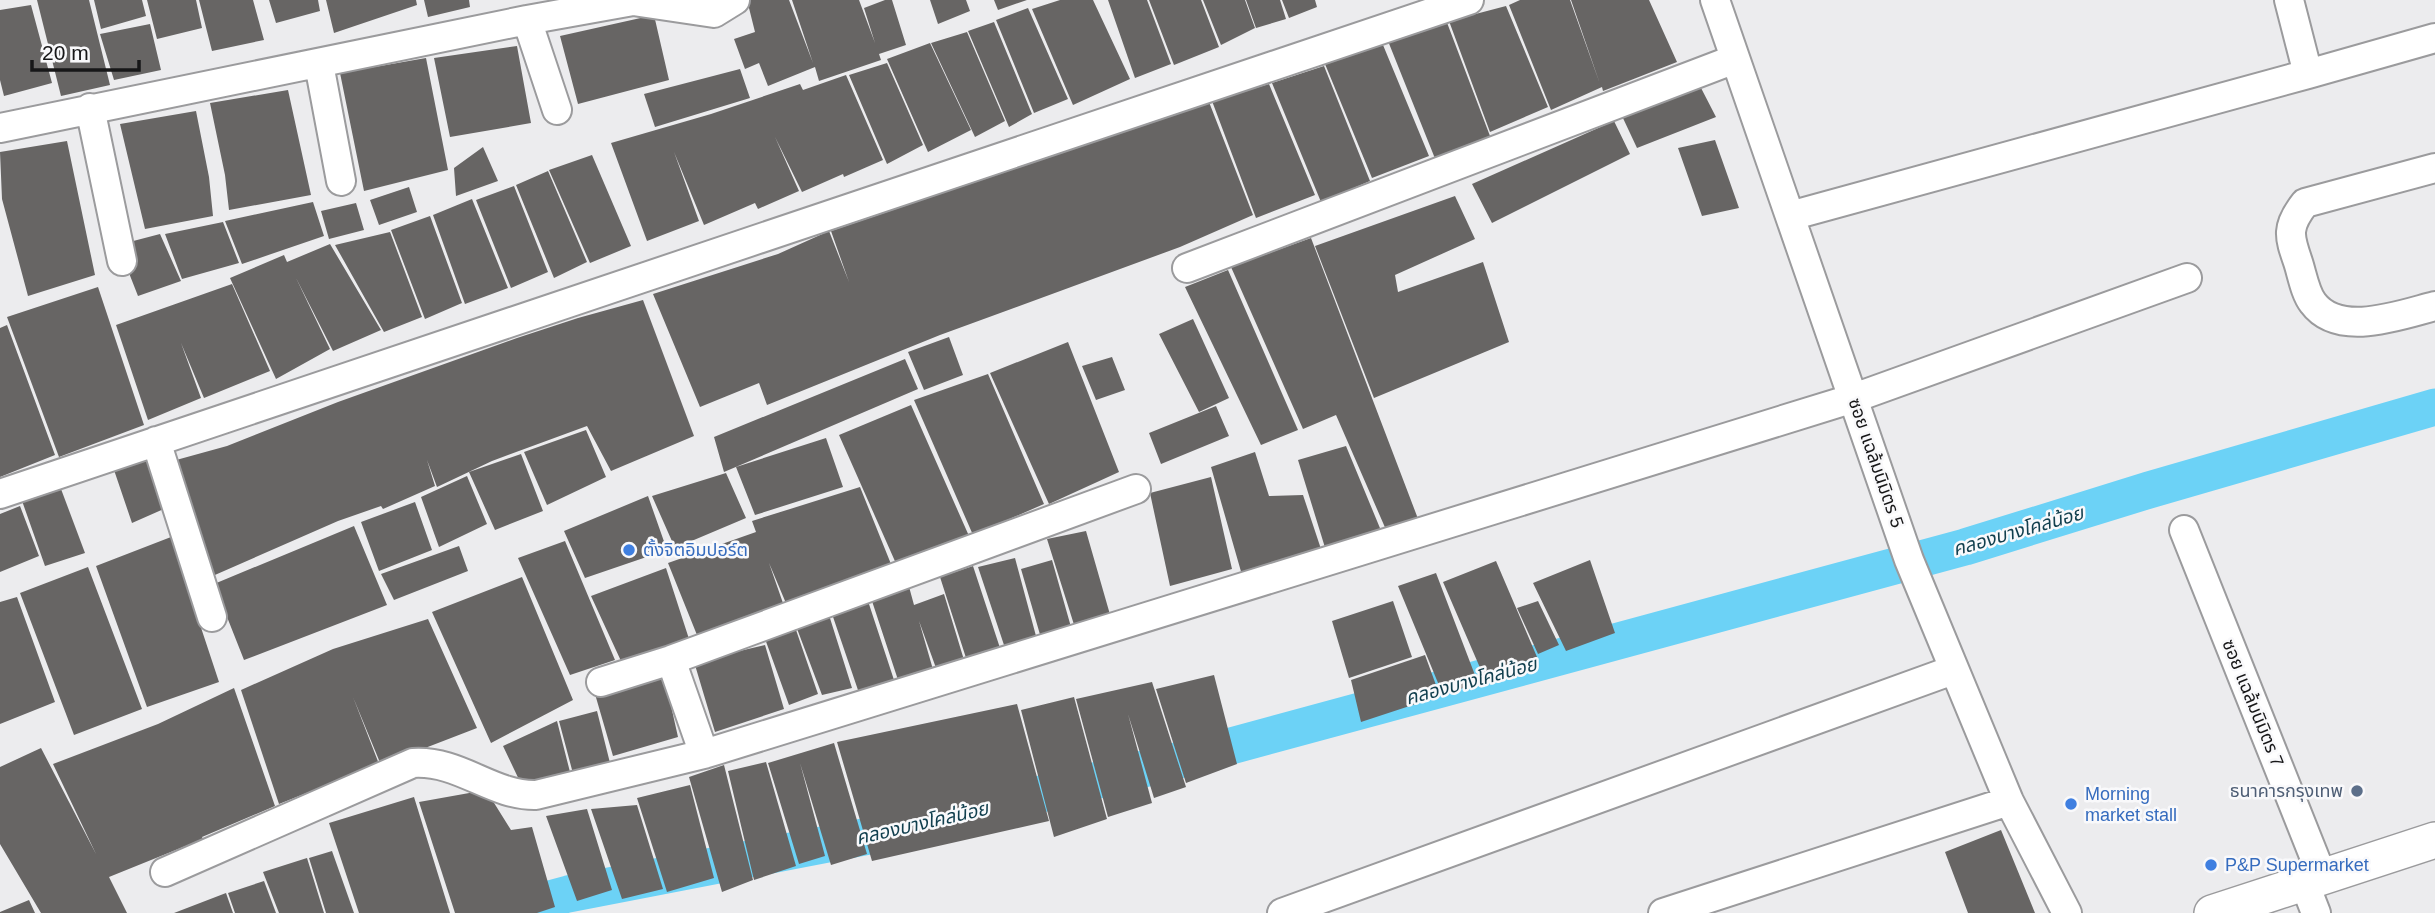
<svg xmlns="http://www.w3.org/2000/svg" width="2435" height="913" font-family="Arial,'Noto Sans Thai',sans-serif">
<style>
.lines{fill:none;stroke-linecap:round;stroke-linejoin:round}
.canal{stroke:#6cd2f6;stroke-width:37}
.building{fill:#676564}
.minor-casing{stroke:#9b9b9d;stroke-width:32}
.tertiary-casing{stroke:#9b9b9d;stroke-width:38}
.minor{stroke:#fff;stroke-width:28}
.tertiary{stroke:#fff;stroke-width:35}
.shop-dot{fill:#3f7fe0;stroke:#f9f9fb;stroke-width:2.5}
.service-dot{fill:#5c6f8a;stroke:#f9f9fb;stroke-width:2.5}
.labels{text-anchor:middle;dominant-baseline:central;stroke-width:5;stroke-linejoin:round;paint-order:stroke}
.street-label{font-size:18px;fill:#171718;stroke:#f9f9fb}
.shop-label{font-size:18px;fill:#366cbe;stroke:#f9f9fb;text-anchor:start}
.service-label{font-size:18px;fill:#4e5e75;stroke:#f9f9fb;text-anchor:end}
.water-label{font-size:19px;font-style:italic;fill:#113f4e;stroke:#f9f9fb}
</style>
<rect width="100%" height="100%" fill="#ececee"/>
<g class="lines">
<path class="canal" d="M992,806l180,-44 793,-215 184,-57 286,-83
M497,913l71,-19 306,-59 38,-9"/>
</g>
<path class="building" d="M37,0h52l21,85 -49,11z
M94,0h48l4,16 -45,13z
M147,0h49l6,28 -45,11z
M199,0h54l11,40 -52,11z
M269,0h49l2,11 -44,12z
M326,0h90l1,5 -83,28z
M424,0h45l1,7 -42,10z
M747,0h42l24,63 -21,-63h67l16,43 -11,-35 21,-8h7l14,45 -27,9 2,6 -62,21 -4,-14 -47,19 -9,-23 -14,6 -11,-30 21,-7z
M930,0h36l4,11 -32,13z
M994,0h33l-29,10z
M1060,0h33l37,79 -57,26 -41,-96z
M1108,0h39l24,64 -36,14z
M1149,0h52l18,47 -45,18z
M1203,0h42l10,28 -34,17z
M1246,0h34l6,19 -30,9z
M1282,0h33l2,7 -28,11z
M1520,0h50l30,84 -29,-84h78l28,62 -74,29 -1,-4 -51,23 -42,-105z
M31,5l21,78 -48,13 -4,-16v-70z
M1506,6l42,101 -58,25 -41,-111z
M1028,8l40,91 -34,14 -38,-93z
M654,15l15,65 -91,24 -18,-68z
M1446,20l44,116 -54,25 -48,-120z
M994,22l38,92 -23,13 -41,-96z
M150,24l11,46 -47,10 -14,-46z
M967,32l38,89 -30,16 -44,-94z
M930,43l41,87 -43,22 -41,-93z
M1383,45l46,111 -57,22 -47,-114z
M517,46l14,77 -81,14 -16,-79z
M426,58l22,112 -84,21 -24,-118z
M887,63l36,82 -36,19 -38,-89z
M1324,66l46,115 -49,21 -49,-119z
M740,69l10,29 -95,29 -11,-33z
M846,75l37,85 -39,17 -1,-3 -41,18 -27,-55 24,54 -41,18 -3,-6 -51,22 -30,-73 25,69 -52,20 -36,-98 100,-29 89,-30 3,6z
M1269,84l46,111 -59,23 -44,-117z
M1700,86l16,31 -79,31 -15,-32z
M288,90l23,105 -82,15 -4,-35 -15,-72z
M1209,102l44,113 -73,32 -240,88 -173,70 -8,-22 -59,24 -47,-113 125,-40 51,-23 20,51 -18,-51z
M196,111l13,66 4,39 -68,13 -25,-105z
M1614,121l16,33 -138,69 -20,-39z
M1715,140l24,68 -37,8 -24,-68z
M67,141l28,134 -67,21 -26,-97 -2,-47z
M483,147l15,34 -42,15 -2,-28z
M592,155l39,91 -41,17 -41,-93z
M548,171l39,91 -33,16 -38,-93z
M514,186l34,86 -37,16 -35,-88z
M409,187l8,25 -38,13 -9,-25z
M1455,196l20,43 -80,36 3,17 85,-30 26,80 -135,56 -59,-152z
M472,199l36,89 -43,16 -32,-89z
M313,202l11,34 -82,28 -17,-43z
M356,203l8,27 -35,9 -8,-28z
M430,216l32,87 -37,16 -34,-89z
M223,222l16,41 -57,16 -17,-45z
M390,232l32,85 -38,15 -49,-87z
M160,234l21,47 -43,15 -20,-51z
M1311,238l109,286 -33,8 -51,-117 -33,14 -72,-162z
M330,244l51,86 -48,21 -37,-73 34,71 -54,30 -46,-101 54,-23 3,7z
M1228,270l70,160 -37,15 -76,-158z
M232,284l38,87 -66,27 -23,-55 20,55 -53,22 -32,-95z
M98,287l46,138 -85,32 -52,-140z
M643,300l51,136 -83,35 -24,-45 -95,35 -55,26 -10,-27 8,26 -52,23 -2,-3 -43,15 -130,57 -39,-116 58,-16 111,-44 179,-64 61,-20z
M1193,319l36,79 -30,14 -40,-78z
M7,325l48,130 -55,22v-149z
M949,337l14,38 -39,15 -16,-38z
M1068,342l51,130 -70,32 -59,-131z
M1112,357l13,33 -29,10 -14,-34z
M905,359l13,30 -194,83 -10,-35z
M988,374l56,130 -71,31 -59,-135z
M911,405l58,131 -71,32 -59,-133z
M1216,406l13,30 -68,28 -12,-31z
M586,430l20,47 -59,28 -23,-53z
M826,438l17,49 -88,28 -19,-48z
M1346,446l36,87 -55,21 -29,-94z
M1255,452l14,44 34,-1 20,60 -81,20 -31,-108z
M521,454l22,57 -48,19 -26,-58z
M149,460l17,48 -34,15 -18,-53z
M726,473l20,45 -71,30 -23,-52z
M467,476l20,48 -48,23 -18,-50z
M1211,477l21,92 -62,17 -20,-93z
M860,487l33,82 -105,39 -19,-45 15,43 -85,34 -31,-77 88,-31 -4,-11z
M61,489l24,64 -40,13 -24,-68z
M648,496l19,54 -82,28 -21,-47z
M415,502l17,48 -53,21 -18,-49z
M20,506l19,50 -39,16v-58z
M354,526l33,79 -143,55 -30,-76z
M1086,531l25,87 -35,13 -29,-92z
M171,537l48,145 -72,25 -51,-141z
M565,541l50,119 -45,15 -52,-117z
M459,546l9,25 -74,29 -13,-26z
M1015,558l21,78 -31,12 -27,-81z
M1052,560l19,67 -30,11 -20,-69z
M1590,560l25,73 -49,18 -33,-68z
M1496,561l41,96 -53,20 -41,-95z
M973,566l27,82 -33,13 -27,-84z
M88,567l54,142 -68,26 -54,-142z
M666,568l24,74 -63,32 -36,-78z
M1436,573l42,110 -35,12 -45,-109z
M522,577l51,123 -82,43 -59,-131z
M908,583l6,22 30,-11 20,66 -28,8 -17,-47 15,52 -34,13 -30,-91z
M17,597l38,105 -55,22v-122z
M867,598l27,82 -35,13 -28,-82z
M1393,601l19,56 -63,21 -17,-57z
M1538,601l21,44 -21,9 -21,-46z
M829,615l23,73 -30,7 -26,-69z
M428,619l49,109 -96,37 -28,-68 26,67 -100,40 -38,-114 92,-41z
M795,627l23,67 -29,11 -25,-69z
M765,645l19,64 -69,23 -20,-67 36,-12z
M1425,655l15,41 -79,26 -10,-42z
M663,670l15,67 -65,19 -18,-62z
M1214,675l23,89 -51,19 -30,-94z
M1152,682l34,105 -32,11 -26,-84 24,89 -44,14 -32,-118z
M234,688l41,118 -73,31 1,2 -94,38 18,36h-86l-41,-69v-77l41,-19 55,106 -43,-90 105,-40z
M1074,697l33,122 -53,18 -33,-127z
M1017,704l32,117 -177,40 -35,-119z
M597,711l15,60 -37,10 -16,-60z
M557,721l13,51 -47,16 -20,-42z
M834,743l33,111 -36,11 -31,-102 25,93 -26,8 -31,-101z
M766,762l30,104 -42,14 -26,-109z
M724,765l29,115 -31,12 -33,-115z
M690,785l24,93 -47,14 -30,-94z
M486,790l25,40 21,-3 23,80 -18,6h-82l-36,-111z
M414,797l36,116h-91l-30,-90z
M637,805l26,84 -41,10 -31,-90z
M587,809l25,81 -35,11 -31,-85z
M2001,830l34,83h-67l-23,-61z
M332,851l22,62h-28l-17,-55z
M307,858l17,55h-45l-16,-41z
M264,881l12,32h-41l-7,-20z
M226,893l7,20h-59z
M29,900l6,13h-35v-1z"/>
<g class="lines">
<g class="minor-casing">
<path id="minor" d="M1715,0l194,560 100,241 58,112
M2289,0l19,74
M527,20l30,90
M319,64l22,117
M90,108l32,153
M0,128l527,-108 106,-19 81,12 21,-13
M2435,168l-130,35c-19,24 -16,33 -7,59 4,12 7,31 15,41 26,35 87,12 122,3
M1790,216l518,-142 127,-36
M1187,268l548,-209
M156,441l56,176
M0,494l1469,-494
M2184,530l138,346
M671,660l33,94
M601,682l70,-22 465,-171
M165,872l248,-109c47,-3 79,33 123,32l168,-41 1150,-356 333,-120
M2304,882l12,31
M1282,913l671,-243
M1663,913l346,-112"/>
</g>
<g class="tertiary-casing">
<path id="tertiary" d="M2212,913l223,-73"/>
</g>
<use href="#minor" class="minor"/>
<use href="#tertiary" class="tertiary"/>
</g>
<g class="shop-dot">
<circle cx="629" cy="550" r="7"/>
<circle cx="2071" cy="804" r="7"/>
<circle cx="2211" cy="865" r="7"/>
</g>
<circle class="service-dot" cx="2357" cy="791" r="7"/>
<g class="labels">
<g class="street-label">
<text transform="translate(1876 463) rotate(71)">ซอย แฉล้มนิมิตร 5</text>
<text transform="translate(2253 703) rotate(68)">ซอย แฉล้มนิมิตร 7</text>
</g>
<g class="shop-label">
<text x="643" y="550">ตั้งจิตอิมปอร์ต</text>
<text x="2085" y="794">Morning<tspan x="2085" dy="21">market stall</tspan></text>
<text x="2225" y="865">P&amp;P Supermarket</text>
</g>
<g class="service-label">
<text x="2343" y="791">ธนาคารกรุงเทพ</text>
</g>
<g class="water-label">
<text transform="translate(2018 531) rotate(-16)">คลองบางโคล่น้อย</text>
<text transform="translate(1471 681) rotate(-15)">คลองบางโคล่น้อย</text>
<text transform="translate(922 823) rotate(-13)">คลองบางโคล่น้อย</text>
</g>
</g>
<path d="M32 60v10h107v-10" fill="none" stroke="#171718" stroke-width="3.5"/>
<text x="42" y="60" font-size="21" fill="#171718" stroke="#f9f9fb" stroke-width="5" paint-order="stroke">20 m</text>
</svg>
